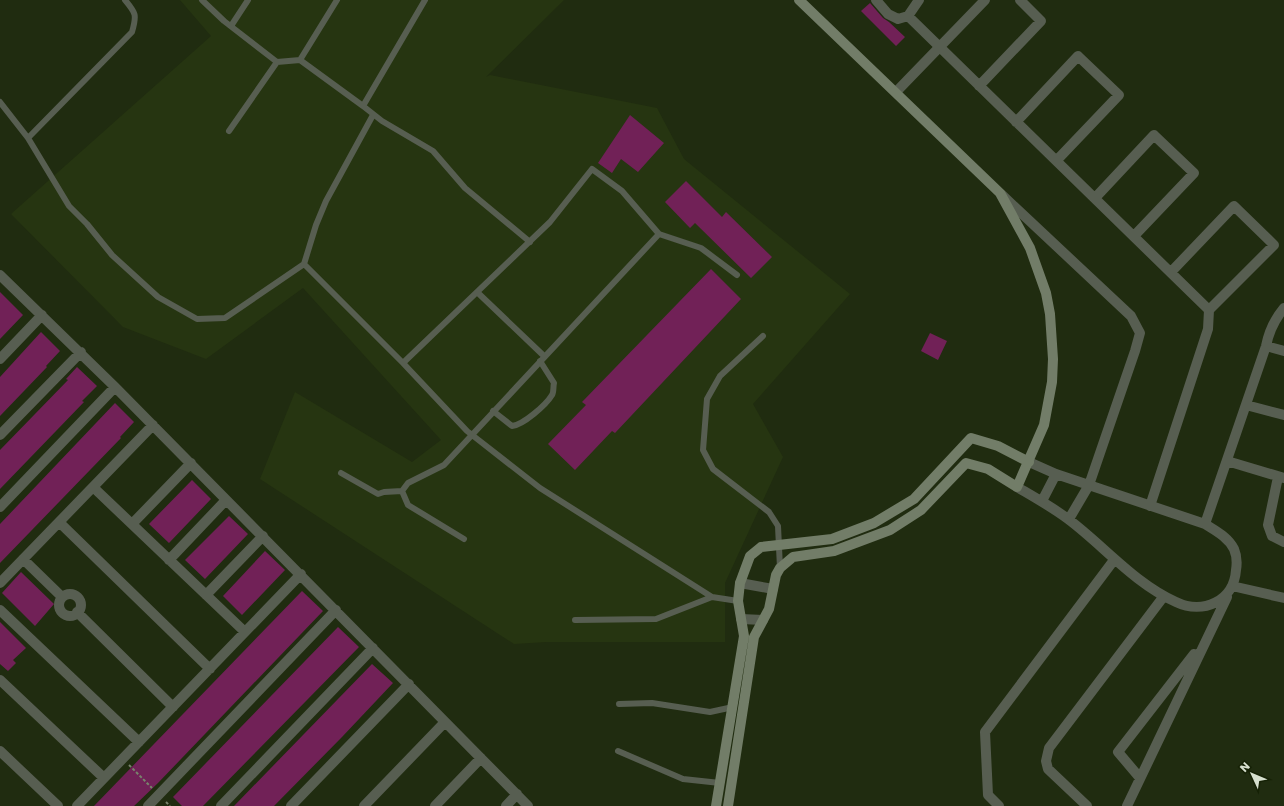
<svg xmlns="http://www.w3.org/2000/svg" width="1284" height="806" font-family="Poppins,sans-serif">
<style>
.built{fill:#263511}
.building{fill:#712157}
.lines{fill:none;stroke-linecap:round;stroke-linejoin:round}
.path{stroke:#78836c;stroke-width:2;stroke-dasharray:3 2;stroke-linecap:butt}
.lane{stroke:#575e51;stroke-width:6}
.street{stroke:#575e51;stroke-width:10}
.secondary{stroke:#727d68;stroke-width:10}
</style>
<rect width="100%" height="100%" fill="#202c10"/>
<path class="built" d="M180,0h384l-78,77 4,-2 167,33 27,51 166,135 -97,110 30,53 -58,126v59h-179l-32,2 -254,-165 35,-87 117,70 29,-22 -138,-152 -97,71 -83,-32 -112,-113 200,-178z"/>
<path class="building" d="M870,3l13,15 6,4 16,15 -9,9 -35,-35z
M630,115l34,28 -26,29 -17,-13 -9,14 -14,-10z
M686,181l36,36 4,-5 46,45 -21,21 -56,-55 -5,5 -25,-26z
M711,269l30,30 -126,134 -3,-2 -37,39 -27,-26 38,-39 -4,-3z
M0,292l23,23 -23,24z
M41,332l19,19 -14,15 1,1 -47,49v-39z
M930,333l17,8 -9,19 -17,-9z
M77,367l20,19 -15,15 2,1 -84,87v-39l68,-70 -2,-1z
M115,403l19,19 -14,15 1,1 -121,125v-39z
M192,480l19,19 -42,44 -20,-19z
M229,516l19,18 -43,45 -20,-19z
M265,551l20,19 -43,45 -19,-19z
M21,572l33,32 -19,22 -33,-33z
M302,591l21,20 -165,172 -24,23h-40z
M0,622l26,26 -13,12 3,3 -8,8 -8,-7z
M338,627l21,20 -156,159h-21l-9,-9z
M372,664l21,19 -51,54 -68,69h-40z"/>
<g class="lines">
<path class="path" d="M129,765l23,23
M166,802l4,4"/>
<path class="lane" d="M202,0l22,21 53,41 23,-2 63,46
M425,0l-62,106 19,15 51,30 32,37 65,54
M231,26l17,-26
M300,60l37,-60
M0,102l28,36 41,68 18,18 25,31 46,42 39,22 28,-1 79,-54 12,-39 10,-24 47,-86
M229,131l48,-69
M28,138l104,-106c5,-17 4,-19 -7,-32
M659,234l42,14 36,27
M304,264l99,99 64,68 73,57 172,109 26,4
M477,292l67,64
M763,336l-43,40 -13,23 -4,51 10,19 56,43 9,14 2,42
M403,363l147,-141 42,-53 30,22 37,43 -215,231 -36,18 -6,8 6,14 56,34
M493,411l19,15c11,-1 34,-21 40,-31 2,-3 1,-8 2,-12l-14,-22
M341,473l37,21 6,-2 18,-1
M575,620l81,-1 56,-22
M619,704l33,-1 58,9 23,-5
M618,751l65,28 37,4"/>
<path class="street" d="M876,0l12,14 10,5 10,-3 11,-16
M908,16l301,294 -1,19 -58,177
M979,86l62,-65 -21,-21
M896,92l89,-92
M1016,122l62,-66 41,39 -62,65
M1002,195l129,121 9,17 -5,18 -46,134 -20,34
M1095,198l59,-63 40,38 -60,63
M1171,272l63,-66 40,39 -65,65
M0,275l115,112 413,419
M1266,346l18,5
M0,359l42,-44
M1246,405l38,10
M0,435l81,-83
M1227,461l57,17
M1278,477l-10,48 4,11 12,6
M93,487l152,145
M1017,487c17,10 35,20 51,32 36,27 66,64 108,83 27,13 58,-1 60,-32 1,-6 1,-14 -2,-21 -6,-12 -18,-18 -29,-25l-149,-50 -27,-12
M1042,501l14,-27
M0,507l115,-120
M59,522l151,147
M132,524l59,-61
M1205,524l61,-178c3,-15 8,-26 18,-38
M23,559l39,38
M169,560l57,-60
M0,583l153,-158
M740,583l33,6
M1232,586l52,12
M59 605a11 11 0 1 1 22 0a11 11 0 1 1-22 0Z
M206,595l57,-59
M0,610l139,132
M77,612l96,95
M741,619l22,1
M0,680l104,98
M0,751l58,55
M1140,778l-22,-26 76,-98
M77,806l224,-232
M148,806l188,-196
M221,806l152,-158
M291,806l118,-122
M364,806l81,-84
M435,806l46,-48
M506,806l11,-12
M999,806l-11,-11 -3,-63 129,-172
M1087,806l-39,-37 -2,-8 3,-13 115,-152
M1127,806l100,-209"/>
<path class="secondary" d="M716,806l28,-170 -6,-35 2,-18 10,-27 11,-9 71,-8 42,-16 40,-24 57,-61 27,8 31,16
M728,806l26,-169 15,-28 7,-34 4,-7 13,-11 41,-6 56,-21 31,-20 45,-47 22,6 29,18 27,-62 8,-43 1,-23 -3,-45 -4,-21 -16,-45 -30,-55 -201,-193"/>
</g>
<g transform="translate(1252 774) rotate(314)" stroke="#162206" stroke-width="3" paint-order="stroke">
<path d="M0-3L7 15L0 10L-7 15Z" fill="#d7e0cf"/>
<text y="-6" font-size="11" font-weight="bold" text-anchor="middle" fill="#d7e0cf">N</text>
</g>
</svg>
